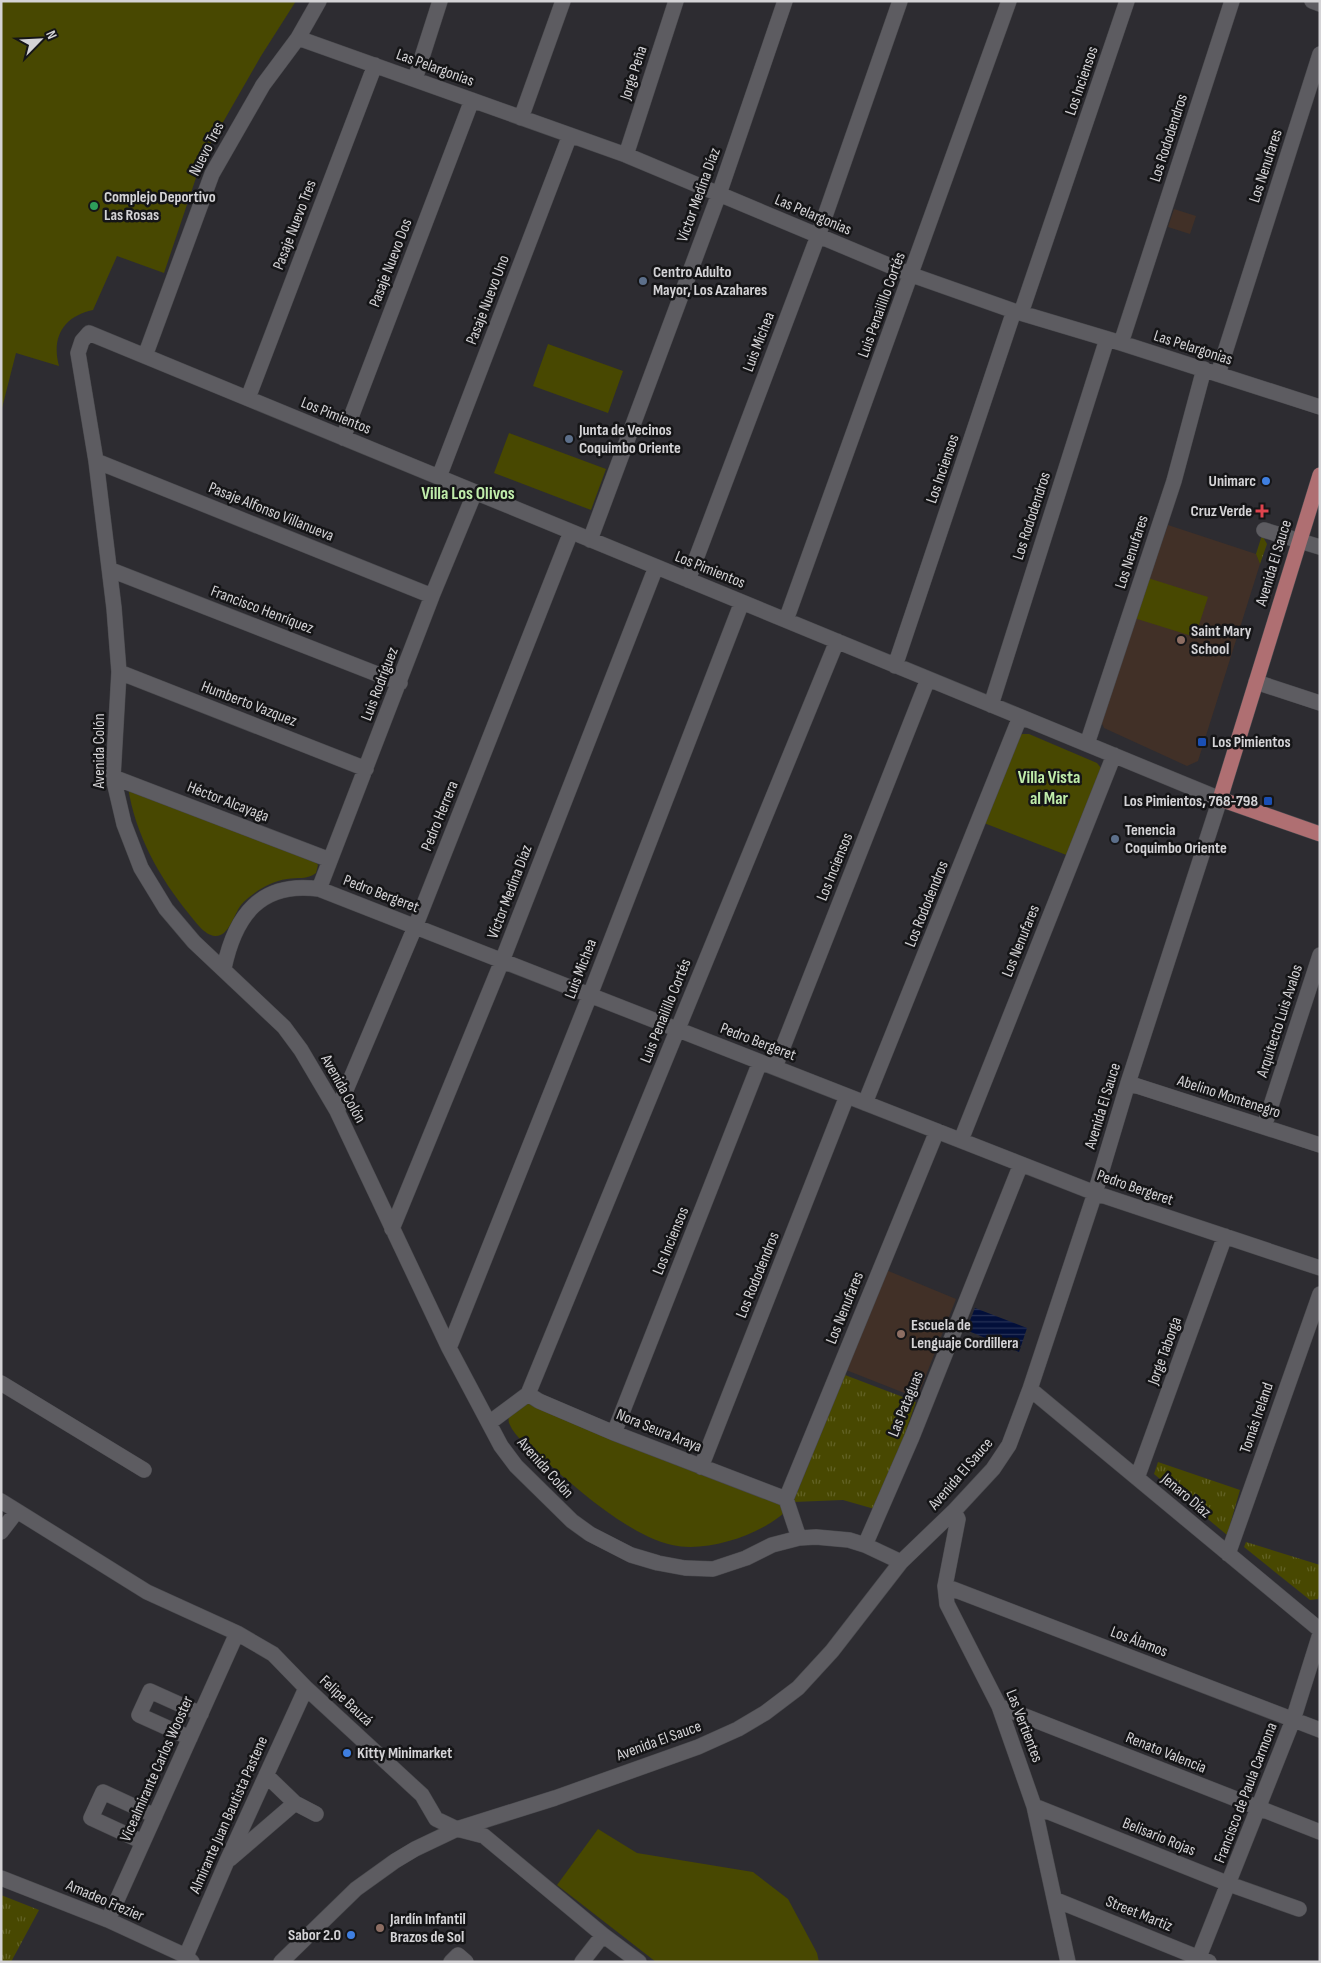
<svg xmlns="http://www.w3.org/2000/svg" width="1321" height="1963" font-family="'Sofia Sans Condensed',sans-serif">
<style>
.education{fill:#413027}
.grass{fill:url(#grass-tufts)}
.park{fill:#484801}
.water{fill:url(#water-rules)}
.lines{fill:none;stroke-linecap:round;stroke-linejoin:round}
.minor-casing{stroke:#4a4a4e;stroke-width:16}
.major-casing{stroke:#4a4a4e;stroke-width:16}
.minor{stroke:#5d5c61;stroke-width:15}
.major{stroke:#af6f72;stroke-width:15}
.leisure-dot{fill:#2e9e5b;stroke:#151517;stroke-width:2}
.service-dot{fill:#5c6f8a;stroke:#151517;stroke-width:2}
.shop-dot{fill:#3f7fe0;stroke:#151517;stroke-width:2}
.health-dot{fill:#e0444e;stroke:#151517;stroke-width:2}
.education-dot{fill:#8d6e63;stroke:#151517;stroke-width:2}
.transit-dot{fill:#1a4fb4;stroke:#151517;stroke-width:2}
.labels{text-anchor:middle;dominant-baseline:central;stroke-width:5;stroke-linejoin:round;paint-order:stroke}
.street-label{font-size:16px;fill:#d4d3d6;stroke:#151517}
.poi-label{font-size:16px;font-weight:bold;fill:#d4d3d6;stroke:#151517;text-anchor:start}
.neighbourhood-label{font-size:18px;font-weight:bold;fill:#c0edab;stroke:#151517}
</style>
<defs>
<pattern id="grass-tufts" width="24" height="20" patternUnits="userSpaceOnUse" patternTransform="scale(1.25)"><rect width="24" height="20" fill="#484801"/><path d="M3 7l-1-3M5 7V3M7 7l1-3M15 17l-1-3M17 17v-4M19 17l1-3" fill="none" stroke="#626225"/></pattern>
<pattern id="water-rules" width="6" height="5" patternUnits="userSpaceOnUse" patternTransform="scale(1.25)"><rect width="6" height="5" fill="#020f3a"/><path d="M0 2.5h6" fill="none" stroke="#263156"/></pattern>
</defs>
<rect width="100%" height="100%" fill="#2d2c31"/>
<path class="education" d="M1174,209l22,7 -6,18 -22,-7z
M1168,525l88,29 4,10 -62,197 -11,5 -83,-38 -5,-11z
M886,1270l70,29 -39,99 -71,-28z"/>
<path class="grass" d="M1262,535l5,9 -7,20 -4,-10z
M845,1375l71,27 -38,108 -35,-10 -50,2z
M1158,1462l82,28 -13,45 -73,-61z
M1246,1542l74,23v27l-2,7 -8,1 -66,-53z
M1,1895l38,15 -28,52h-10z"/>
<path class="park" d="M1,1h295l-35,55 -58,101 -39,116 -47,-17 -24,54c-29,6 -42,27 -34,56l-43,-13 -15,59z
M548,344l75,27 -15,42 -75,-27z
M509,433l97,36 -15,41 -97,-37z
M1148,578l60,19 -13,40 -61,-19z
M1022,734h7l68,29 4,5 -32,88 -85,-33 33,-84z
M128,787l186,72 4,6 -2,8c-9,7 -18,4 -29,6 -13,2 -25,8 -35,16 -4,3 -8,6 -11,10 -7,9 -12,32 -26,31 -11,-1 -20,-15 -26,-22 -30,-37 -54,-80 -61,-127z
M527,1402l251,99 7,11c-25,23 -79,41 -113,33 -44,-10 -96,-57 -129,-86 -12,-10 -28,-21 -34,-36 -1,-4 0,-7 0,-11z
M598,1829l39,24 116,19 35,27 29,54 2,9h-163l-99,-77z"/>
<path class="water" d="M975,1308l52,20 -8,24 -53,-22z"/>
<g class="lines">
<g class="minor-casing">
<path id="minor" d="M1312,1l8,3
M298,38l328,117 286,120 102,36 107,32 199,64
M415,79l25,-78
M521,118l42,-117
M626,155l50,-154
M1021,313l106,-312
M1121,343l111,-342
M145,356l67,-182 51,-89 35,-47 21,-37
M1218,374l102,-320
M248,398l127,-333
M343,438l129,-338
M96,461l336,135
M439,477l131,-342
M1264,530l56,17
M590,540l129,-346 66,-193
M111,570l289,113
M688,580l130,-344 82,-235
M786,620l223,-619
M895,666l119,-355
M119,672l247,97
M1256,682l64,21
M991,705l116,-366
M1087,744l87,-263 30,-112
M113,777l217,83
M319,889l113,-293 43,-104
M224,968c11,-52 36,-87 95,-79l776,304 225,75
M775,1067l153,-388
M1128,1083l192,62
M865,1103l155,-386
M337,1111l78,-184 156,-395
M1264,1127l56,-172
M961,1140l153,-385
M392,1229l110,-268 154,-394
M449,1348l141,-353 152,-393
M1,1383l143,87
M1030,1389l290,241
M528,1394l309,-753
M528,1394l11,7 75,32 172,66 13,39
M489,1423l39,-29
M614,1433l146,-371
M701,1467l146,-371
M1137,1478l88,-242
M786,1499l151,-368
M1,1501l146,91 90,41 36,21 33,34 116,107 14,24 21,10 27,7 119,99 36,27
M954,1511l4,8 -13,67 2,18 52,102 35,100 34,156
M1,1532l16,-21
M865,1545l47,-108 109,-273
M1228,1554l92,-260
M945,1586l375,144
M999,1706l321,126
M190,1738l-51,-23 11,-24 51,23
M266,1775l29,28 21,11
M1034,1806l195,78 70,25
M143,1842l-52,-24 12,-26 52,24
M230,1859l65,-56
M1,1878l107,42 78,36 6,6
M1056,1900l153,62
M108,1920l129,-287
M186,1956l41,-95 79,-173
M281,1962l75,-73 39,-28 20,-12 42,-20 98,-31 143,-51 40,-18 27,-16 33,-25 34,-37 69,-89 53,-51 39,-42 16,-24 21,-56 65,-196 33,-110 92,-284 -1131,-466 -7,8 -4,12 18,108 18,147 5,64 -6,105 11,47 17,44 25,41 28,33 90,85 17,23 36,61 112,237 52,98 15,20 56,55 18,13 41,21 27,8 27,5 28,1 33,-11 26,-13 27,-7 17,-1 33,3 16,5 36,17
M451,1962l7,-7 8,7
M582,1962l21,-27
M1197,1962l96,-242 27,-86"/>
</g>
<g class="major-casing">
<path id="major" d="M1320,475l-100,324 100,35"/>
</g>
<use href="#minor" class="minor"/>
<use href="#major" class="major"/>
</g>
<circle class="leisure-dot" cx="94" cy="206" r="5"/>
<g class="service-dot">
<circle cx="643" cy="281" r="5"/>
<circle cx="569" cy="439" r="5"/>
<circle cx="1115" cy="839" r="5"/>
</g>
<g class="shop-dot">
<circle cx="1266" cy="481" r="5"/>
<circle cx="347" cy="1753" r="5"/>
<circle cx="351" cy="1935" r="5"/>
</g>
<path class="health-dot" d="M1259.5 503.5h5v5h5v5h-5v5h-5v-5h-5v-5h5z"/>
<g class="education-dot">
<circle cx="1181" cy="640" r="5"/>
<circle cx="901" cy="1334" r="5"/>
<circle cx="380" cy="1928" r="5"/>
</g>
<g class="transit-dot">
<rect x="1197" y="737" width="10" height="10" rx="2.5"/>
<rect x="1263" y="796" width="10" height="10" rx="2.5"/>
</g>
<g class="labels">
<g class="street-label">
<text transform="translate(435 68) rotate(20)">Las Pelargonias</text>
<text transform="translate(634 73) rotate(-72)">Jorge Peña</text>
<text transform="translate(1082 81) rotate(-71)">Los Inciensos</text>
<text transform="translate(1169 138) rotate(-72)">Los Rododendros</text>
<text transform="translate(207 149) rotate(-63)">Nuevo Tres</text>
<text transform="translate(1266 166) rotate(-72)">Los Nenufares</text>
<text transform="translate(699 195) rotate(-70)">Víctor Medina Díaz</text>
<text transform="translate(813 215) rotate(23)">Las Pelargonias</text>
<text transform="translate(295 225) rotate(-69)">Pasaje Nuevo Tres</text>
<text transform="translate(391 263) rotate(-69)">Pasaje Nuevo Dos</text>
<text transform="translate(488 300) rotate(-69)">Pasaje Nuevo Uno</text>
<text transform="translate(882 305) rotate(-70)">Luis Penailillo Cortés</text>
<text transform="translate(759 342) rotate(-69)">Luis Michea</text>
<text transform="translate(1193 348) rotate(18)">Las Pelargonias</text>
<text transform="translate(336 416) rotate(22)">Los Pimientos</text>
<text transform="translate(943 469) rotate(-71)">Los Inciensos</text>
<text transform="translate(271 512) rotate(22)">Pasaje Alfonso Villanueva</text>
<text transform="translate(1032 516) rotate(-72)">Los Rododendros</text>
<text transform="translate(1132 552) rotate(-72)">Los Nenufares</text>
<text transform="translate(1274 563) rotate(-73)">Avenida El Sauce</text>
<text transform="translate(710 570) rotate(22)">Los Pimientos</text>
<text transform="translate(262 610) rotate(21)">Francisco Henríquez</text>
<text transform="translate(380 684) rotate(-69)">Luis Rodríguez</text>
<text transform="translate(249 704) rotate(21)">Humberto Vazquez</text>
<text transform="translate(99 751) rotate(-90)">Avenida Colón</text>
<text transform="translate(228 802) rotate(21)">Héctor Alcayaga</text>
<text transform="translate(440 816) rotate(-68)">Pedro Herrera</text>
<text transform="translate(835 867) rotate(-68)">Los Inciensos</text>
<text transform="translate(510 892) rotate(-69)">Víctor Medina Díaz</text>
<text transform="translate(381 894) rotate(21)">Pedro Bergeret</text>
<text transform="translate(927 904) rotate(-68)">Los Rododendros</text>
<text transform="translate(1021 941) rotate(-68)">Los Nenufares</text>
<text transform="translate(581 969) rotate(-69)">Luis Michea</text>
<text transform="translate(666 1011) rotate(-68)">Luis Penailillo Cortés</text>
<text transform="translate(1280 1021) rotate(-72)">Arquitecto Luis Avalos</text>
<text transform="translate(758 1042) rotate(21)">Pedro Bergeret</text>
<text transform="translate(343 1089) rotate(61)">Avenida Colón</text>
<text transform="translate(1229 1097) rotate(18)">Abelino Montenegro</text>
<text transform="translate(1103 1106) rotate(-73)">Avenida El Sauce</text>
<text transform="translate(1135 1188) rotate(19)">Pedro Bergeret</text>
<text transform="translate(671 1241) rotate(-68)">Los Inciensos</text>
<text transform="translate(758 1275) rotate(-68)">Los Rododendros</text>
<text transform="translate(845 1308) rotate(-68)">Los Nenufares</text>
<text transform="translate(1165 1351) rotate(-70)">Jorge Taborga</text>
<text transform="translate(906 1404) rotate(-68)">Las Pataguas</text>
<text transform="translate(1257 1418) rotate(-71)">Tomás Ireland</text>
<text transform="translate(659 1431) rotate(22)">Nora Seura Araya</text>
<text transform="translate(545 1468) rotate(48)">Avenida Colón</text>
<text transform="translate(961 1474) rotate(-49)">Avenida El Sauce</text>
<text transform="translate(1186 1496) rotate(40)">Jenaro Díaz</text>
<text transform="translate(1139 1642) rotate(21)">Los Álamos</text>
<text transform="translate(346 1701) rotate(43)">Felipe Bauzá</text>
<text transform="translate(1024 1726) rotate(69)">Las Vertientes</text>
<text transform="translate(659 1741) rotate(-20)">Avenida El Sauce</text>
<text transform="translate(1166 1753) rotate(22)">Renato Valencia</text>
<text transform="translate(157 1769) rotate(-66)">Vicealmirante Carlos Wooster</text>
<text transform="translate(1246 1793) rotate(-69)">Francisco de Paula Carmona</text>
<text transform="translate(229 1815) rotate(-66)">Almirante Juan Bautista Pastene</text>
<text transform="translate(1159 1837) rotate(22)">Belisario Rojas</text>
<text transform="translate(105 1901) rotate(23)">Amadeo Frezier</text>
<text transform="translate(1139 1914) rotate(22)">Street Martiz</text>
</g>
<g class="poi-label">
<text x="104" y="197">Complejo Deportivo<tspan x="104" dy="18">Las Rosas</tspan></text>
<text x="653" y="272">Centro Adulto<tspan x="653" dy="18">Mayor, Los Azahares</tspan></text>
<text x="579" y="430">Junta de Vecinos<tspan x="579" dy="18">Coquimbo Oriente</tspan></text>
<text x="1256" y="481" text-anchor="end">Unimarc</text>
<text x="1252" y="511" text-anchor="end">Cruz Verde</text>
<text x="1191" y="631">Saint Mary<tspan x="1191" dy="18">School</tspan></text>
<text x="1212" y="742">Los Pimientos</text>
<text x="1258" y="801" text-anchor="end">Los Pimientos, 768-798</text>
<text x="1125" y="830">Tenencia<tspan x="1125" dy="18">Coquimbo Oriente</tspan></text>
<text x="911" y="1325">Escuela de<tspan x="911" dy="18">Lenguaje Cordillera</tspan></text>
<text x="357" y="1753">Kitty Minimarket</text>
<text x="390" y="1919">Jardín Infantil<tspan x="390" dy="18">Brazos de Sol</tspan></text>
<text x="341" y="1935" text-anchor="end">Sabor 2.0</text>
</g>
<g class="neighbourhood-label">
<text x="468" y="493">Villa Los Olivos</text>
<text x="1049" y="777">Villa Vista<tspan x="1049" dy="21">al Mar</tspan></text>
</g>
</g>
<rect width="1321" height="1963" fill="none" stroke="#d4d3d6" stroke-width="5"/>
<g transform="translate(40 40) rotate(66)" stroke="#151517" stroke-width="4" paint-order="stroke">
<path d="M0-4L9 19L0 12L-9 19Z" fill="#d4d3d6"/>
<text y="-8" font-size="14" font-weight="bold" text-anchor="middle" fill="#d4d3d6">N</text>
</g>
</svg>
